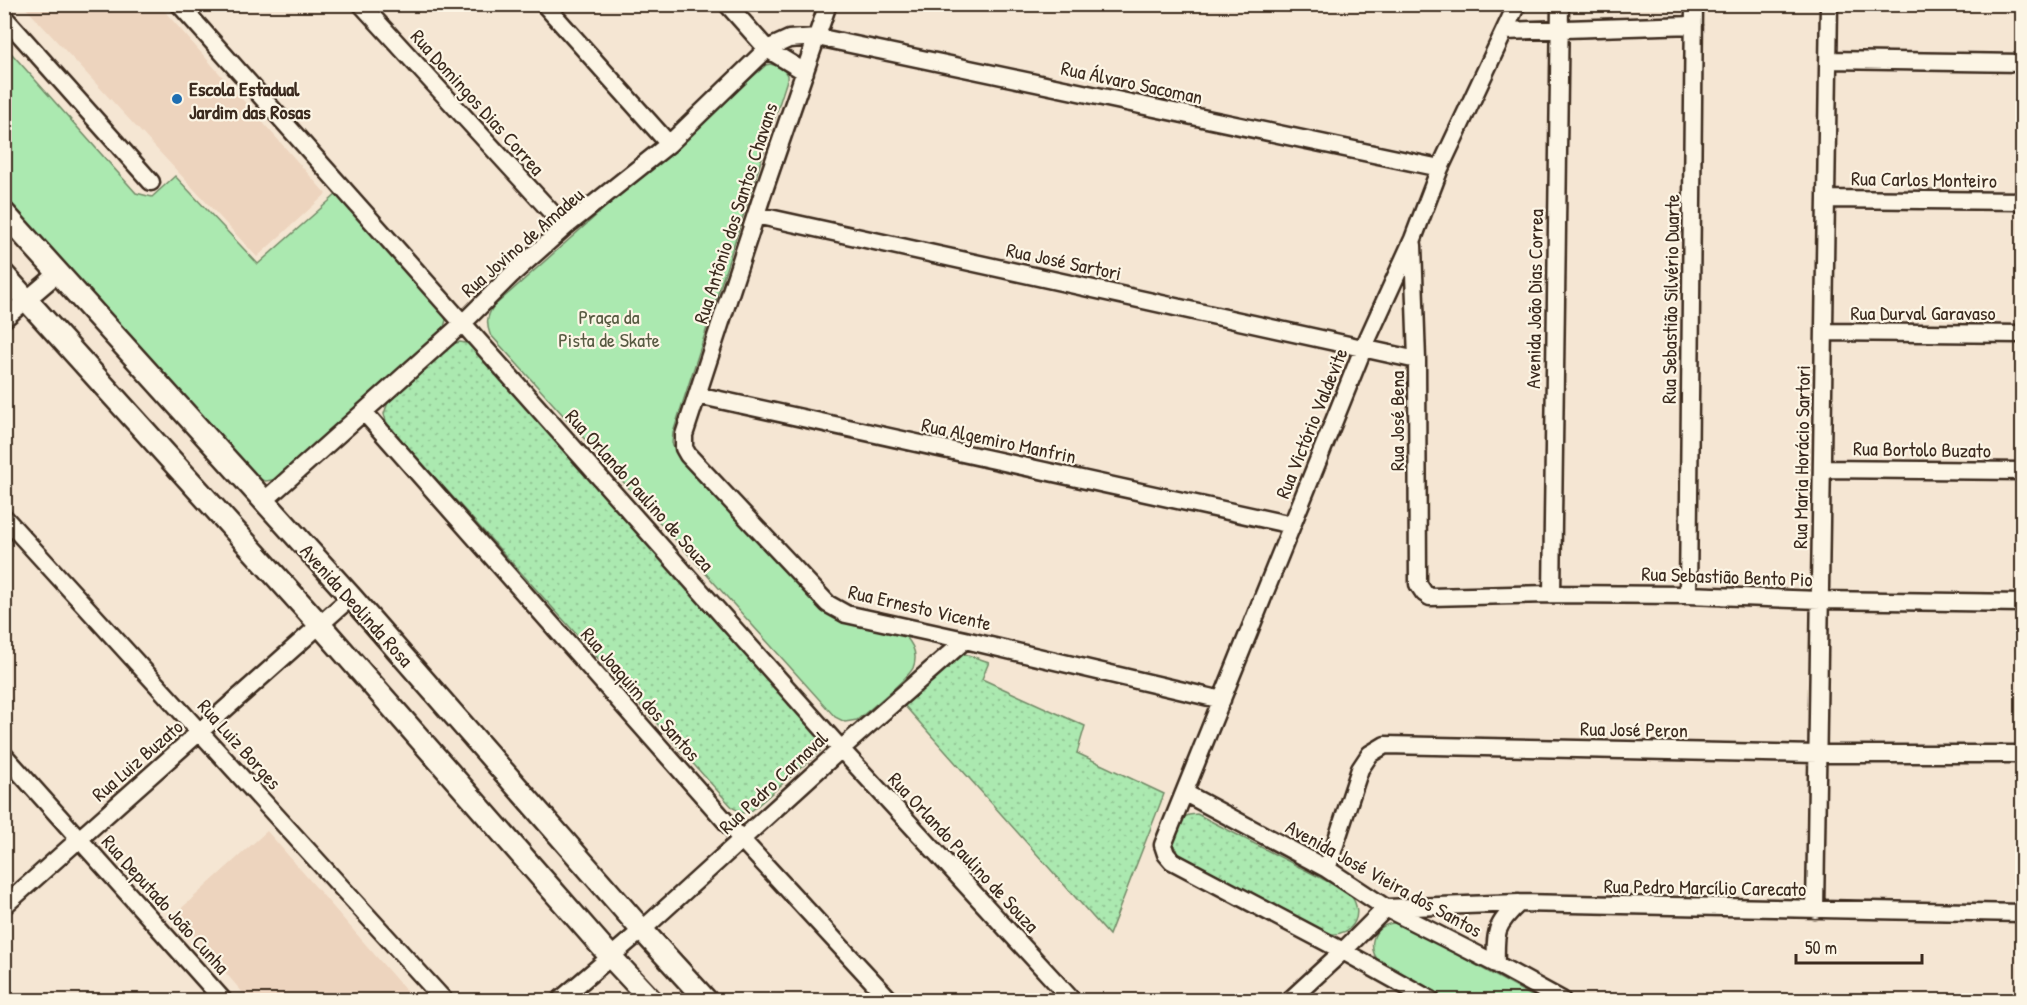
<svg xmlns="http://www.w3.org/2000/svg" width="2027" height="1005" font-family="'Patrick Hand',sans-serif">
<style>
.built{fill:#edd4be}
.grass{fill:url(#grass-dots);stroke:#738a67;stroke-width:1.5}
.park{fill:#abe9b0;stroke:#738a67;stroke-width:1.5}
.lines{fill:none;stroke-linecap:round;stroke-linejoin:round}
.minor-casing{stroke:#3b2a1e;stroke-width:21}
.tertiary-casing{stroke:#3b2a1e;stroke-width:26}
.minor{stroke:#fcf5e5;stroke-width:16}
.tertiary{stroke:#fcf5e5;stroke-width:21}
.poi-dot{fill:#1f6fb2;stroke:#fcf5e5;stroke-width:2}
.labels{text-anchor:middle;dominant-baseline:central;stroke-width:4.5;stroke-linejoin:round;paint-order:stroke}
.street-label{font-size:20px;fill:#3b2a1e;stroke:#fcf5e5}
.poi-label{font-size:20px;font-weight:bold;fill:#3b2a1e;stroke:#fcf5e5;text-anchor:start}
.park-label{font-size:20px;fill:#575a42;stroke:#fcf5e5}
</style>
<defs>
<pattern id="grass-dots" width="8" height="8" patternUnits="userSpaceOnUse" patternTransform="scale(1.5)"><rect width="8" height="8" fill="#abe9b0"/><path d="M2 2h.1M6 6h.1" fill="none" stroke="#94c897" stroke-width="1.8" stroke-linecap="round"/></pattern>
</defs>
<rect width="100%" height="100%" fill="#f5e6d3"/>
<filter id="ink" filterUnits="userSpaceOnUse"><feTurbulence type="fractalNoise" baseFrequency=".0167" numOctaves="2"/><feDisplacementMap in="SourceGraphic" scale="12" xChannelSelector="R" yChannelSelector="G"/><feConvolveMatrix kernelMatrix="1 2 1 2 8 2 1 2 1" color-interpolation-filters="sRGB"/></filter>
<g filter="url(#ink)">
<path class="built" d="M23,5h136l167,189 -69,63z
M267,831l147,169h-165l-74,-86z"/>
<path class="grass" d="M460,342l11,2 352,391v7l-3,9 -70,61 -7,1 -10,-5 -346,-384 -3,-10 4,-12 64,-58z
M962,653l27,9 -7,17 103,47 -8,27 87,41 -55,141 -205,-230z
M1197,814l151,78c18,19 7,45 -20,42l-148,-79 -8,-13 10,-24 7,-3z"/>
<path class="park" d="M4,45l132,148 16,4 23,-21 83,88 79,-70 107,120 2,6 -2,7 -166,152 -12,2 -11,-2 -250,-277z
M770,64l12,3 5,8v5l-114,353 -1,10 6,12 157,162 63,15c13,6 21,21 15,36 -5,10 -45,43 -56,52l-12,2 -10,-5 -345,-383c-4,-11 -3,-18 3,-27l273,-242z
M1393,923h7l139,77h-91l-68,-37c-13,-15 -9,-36 13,-40z"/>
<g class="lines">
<g class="minor-casing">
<path id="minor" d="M179,4l662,745 231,251
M361,4l204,223
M544,4l125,140
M727,4l40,45 38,23
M828,4l-65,189 -79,242v13l4,7 140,149 18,10 119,26 257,60
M4,17l147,165
M1505,31l189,-6
M1828,60l194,3
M1826,199l196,2
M756,215l661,145
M1413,245l4,115 1,224 6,9 6,4 122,-3 136,1 132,5 202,3
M4,319l54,-46
M1824,332l198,2
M697,395l595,130
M364,412l378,428 148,160
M1822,469l200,2
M264,501l199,-178 47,-47 55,-49 104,-83 98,-95 22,-10 28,-2 623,131
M4,517l440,483
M1552,594l8,-590
M1688,595l6,-591
M4,755l219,245
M1185,793l142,76 59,39 110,56 66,36
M1327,869l33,-100 10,-15 15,-9 432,9h205
M4,906l347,-309
M1815,910l14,-906
M1496,964c-1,-32 -1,-39 23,-61
M560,1000l82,-70 199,-181 124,-109
M1290,1000l53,-49 43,-43 133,-5 503,10
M1431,1000l-88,-49 -171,-90 -6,-7 -3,-9 200,-496 50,-110 27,-71 77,-164"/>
</g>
<g class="tertiary-casing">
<path id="tertiary" d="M4,213l347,384 291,333 64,70
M4,275l316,350 290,331 41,44"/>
</g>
<use href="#minor" class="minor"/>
<use href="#tertiary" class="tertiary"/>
</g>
</g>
<circle class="poi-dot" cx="177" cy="99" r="6"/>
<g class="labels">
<g class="street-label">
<text transform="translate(1132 82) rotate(12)">Rua Álvaro Sacoman</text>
<text transform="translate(478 102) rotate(48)">Rua Domingos Dias Correa</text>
<text transform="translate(1924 179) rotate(1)">Rua Carlos Monteiro</text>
<text transform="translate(735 213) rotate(-72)">Rua Antônio dos Santos Chavans</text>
<text transform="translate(522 242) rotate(-41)">Rua Jovino de Amadeu</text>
<text transform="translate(1064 261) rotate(12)">Rua José Sartori</text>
<text transform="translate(1534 299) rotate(-89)">Avenida João Dias Correa</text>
<text transform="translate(1670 299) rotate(-89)">Rua Sebastião Silvério Duarte</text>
<text x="1923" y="312">Rua Durval Garavaso</text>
<text transform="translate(1396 421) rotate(-90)">Rua José Bena</text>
<text transform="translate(1311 423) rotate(-68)">Rua Victório Valdevite</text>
<text transform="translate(999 440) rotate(12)">Rua Algemiro Manfrin</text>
<text transform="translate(1922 449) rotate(1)">Rua Bortolo Buzato</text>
<text transform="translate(1801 457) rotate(-89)">Rua Maria Horácio Sartori</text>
<text transform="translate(640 490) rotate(48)">Rua Orlando Paulino de Souza</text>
<text transform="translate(1727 576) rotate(2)">Rua Sebastião Bento Pio</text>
<text transform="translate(357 605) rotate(48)">Avenida Deolinda Rosa</text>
<text transform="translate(920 607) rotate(13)">Rua Ernesto Vicente</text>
<text transform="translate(641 694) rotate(49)">Rua Joaquim dos Santos</text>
<text transform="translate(1634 729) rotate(1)">Rua José Peron</text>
<text transform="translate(240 744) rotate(48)">Rua Luiz Borges</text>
<text transform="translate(137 760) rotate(-41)">Rua Luiz Buzato</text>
<text transform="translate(773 782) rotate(-43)">Rua Pedro Carnaval</text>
<text transform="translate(964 852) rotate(47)">Rua Orlando Paulino de Souza</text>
<text transform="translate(1384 878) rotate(29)">Avenida José Vieira dos Santos</text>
<text transform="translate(1705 887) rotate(1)">Rua Pedro Marcílio Carecato</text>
<text transform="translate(166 904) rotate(48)">Rua Deputado João Cunha</text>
</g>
<g class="poi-label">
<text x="189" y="88">Escola Estadual<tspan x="189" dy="23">Jardim das Rosas</tspan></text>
</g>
<g class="park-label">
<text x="609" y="316">Praça da<tspan x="609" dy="23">Pista de Skate</tspan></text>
</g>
</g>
<rect width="2027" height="1005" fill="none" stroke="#fcf5e5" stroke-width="24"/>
<rect x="12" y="12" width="2003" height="981" fill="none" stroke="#3b2a1e" stroke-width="2" filter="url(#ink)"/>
<path d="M1796 954v9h126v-9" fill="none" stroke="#3b2a1e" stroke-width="3"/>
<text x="1805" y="954" font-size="18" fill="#3b2a1e" stroke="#fcf5e5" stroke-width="4.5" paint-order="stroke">50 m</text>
</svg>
